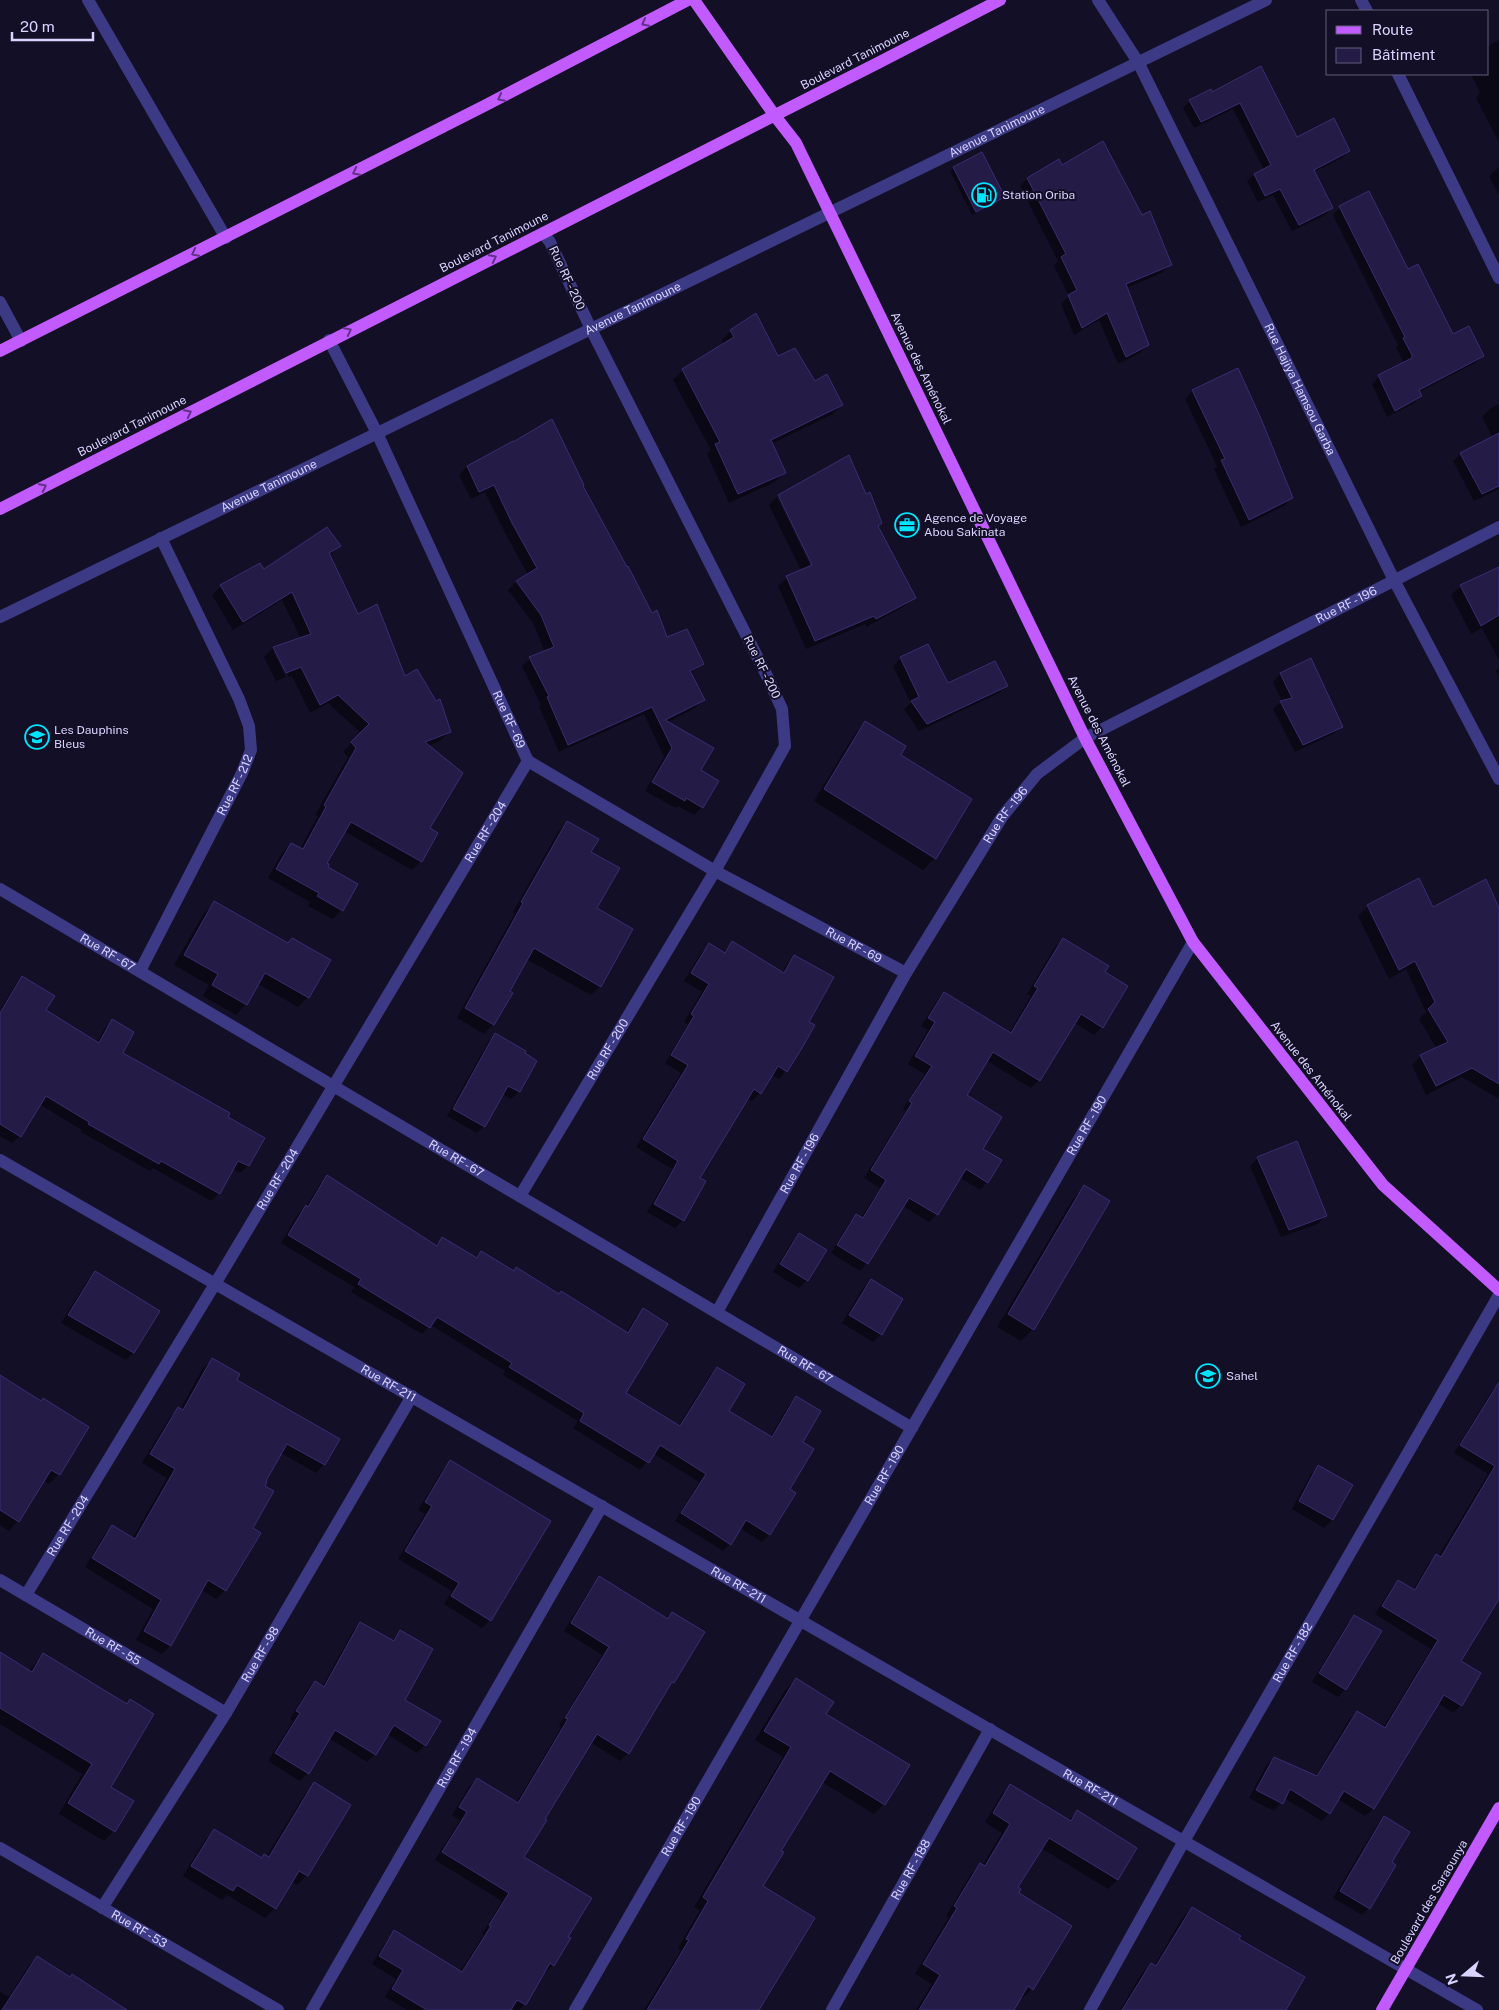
<svg xmlns="http://www.w3.org/2000/svg" width="1499" height="2010" font-family="'Public Sans',sans-serif">
<style>
.shadow{fill:#0007;fill-rule:evenodd}
.building{fill:#241b47;stroke:#3b2d73}
.lines{fill:none;stroke-linecap:round;stroke-linejoin:round}
.minor{stroke:#3d3a85;stroke-width:12}
.major{stroke:#c25bff;stroke-width:12}
.oneway{stroke:#623188}
.labels{text-anchor:middle;dominant-baseline:central;stroke-width:4;stroke-linejoin:round;paint-order:stroke}
.street-label{font-size:12px;fill:#d9d4ff;stroke:#130f26}
.poi-label{font-size:12px;fill:#d9d4ff;stroke:#130f26;text-anchor:start}
</style>
<rect width="100%" height="100%" fill="#130f26"/>
<path class="shadow" d="M1499,40v102l-23,-44 4,-5 -9,-19h17v-28z
M1260,68l36,71 53,12 -7,7 -28,14 17,36 -6,7 -33,16 -19,-36 -15,7 -11,-21 7,-6 10,-5 -31,-61 -39,19 -11,-20 7,-7 22,-8z
M1499,167v28l-10,-19z
M954,168l50,29 -32,18 -22,-44z
M1027,179l115,38 28,48 -8,8 -36,15 22,57 -8,8 -22,11 -19,-44 -25,15 -13,-31 8,-8 -15,-30 4,-5 -38,-75z
M1340,207l68,64 45,65 30,20 -8,7 -56,29 2,4 -8,8 -26,13 -15,-33 7,-8 25,-13 -8,-16 2,-2 -65,-130z
M731,331l47,27 64,46 -9,10 -62,30 13,29 -9,9 -46,21 -22,-49 4,-4 -38,-70 10,-10 41,-26 -2,-4z
M1237,370l55,128 -8,8 -43,21 -27,-58 3,-3 -32,-67 7,-8z
M1499,404v85l-25,12 -21,-40 8,-7 32,-16 -11,-21 8,-8z
M512,442l69,44 70,129 16,24 35,25 -12,10 14,25 -9,9 -29,15 34,48 2,36 -8,8 -16,-9 -2,2 -31,-17 19,-34 -20,-43 -85,38 -20,-46 2,-1 -19,-39 8,-8 15,-6 -12,-29 -25,-33 8,-8 12,-7 -24,-44 -19,-39 -14,7 -12,-24 8,-8z
M778,496l99,30 37,71 -9,9 -39,21 -1,-3 -59,25 -28,-63 9,-9 14,-7 -32,-65zM777,497h3l35,73 -2,1z
M339,546l-11,10 30,60 46,62 45,54 -9,9 -12,5 1,83 -8,32 -9,9 -68,-39 -19,33 1,3 30,17 -14,26 -9,9 -25,-13 2,-4 -42,-24 14,-25 9,-9 9,5 18,-33 -3,-1 33,-58 -5,-5 18,-19 -33,-30 -18,10 -18,-37 -3,1 -13,-26h-3l13,26 -10,4 -12,-24 9,-9 28,-9 -19,-39 -49,30 -21,-35 9,-9z
M1499,568v92l-17,-32 -11,6 -20,-39 10,-9z
M901,658l46,27h60l-8,8 -80,38 -15,-22 7,-6 -18,-37z
M1310,660l31,67 -8,7 -38,18 -22,-43 9,-8 -9,-19 7,-8z
M1499,667v11l-3,-7z
M865,723l35,33 71,43 -36,59 -12,12 -109,-69 40,-66z
M567,822l23,30 10,134 -9,9 -65,-36 -33,65 -9,10 -27,-16 58,-105 -2,-1 45,-80z
M214,903l73,41 5,-5 16,58 -10,10 -40,-23 -12,20 -10,11 -33,-19 6,-11 -35,-20 30,-52z
M1368,906l131,5v188l-37,-22 -36,18 -14,-30 9,-9 16,-7 -18,-30 7,-7 -20,-43 -17,10 -31,-63z
M1063,939l41,34 -2,54 -8,8 -20,-13 -35,58 -8,8 -45,-28 -21,35 16,54 6,33 -7,8 -21,-13 -22,37 -8,8 -26,-16 -36,57 -7,8 -29,-18 18,-30 7,-8 5,3 19,-30 -16,-10 42,-67 -3,-2 22,-35 -17,-10 20,-34 -7,-4 16,-25 7,-8 65,40 22,-37 -4,-2 28,-47z
M732,943l50,30 5,-9 8,-8 12,66 -21,49 -7,8 -8,-5 -11,19 -8,8 -5,-3 -49,80 -15,42 -8,8 -28,-16 25,-43 -36,-22 45,-74 -16,-10 23,-39 -4,-2 18,-30 -18,-11 17,-28 8,-8 14,8z
M22,978l22,33 53,32 8,-15 7,-7 9,32 142,85 -15,28 -8,7 -8,-4 -13,24 -8,8 -58,-33 -3,3 -69,-39 1,-2 -43,-26 -19,32 -8,7 -12,-7v-126l15,-25z
M495,1035l40,26 -16,31 -8,7 -9,-5 -18,32 -7,7 -30,-17 41,-74z
M1258,1158l67,58 -7,8 -37,13 -31,-71z
M327,1177l108,69 7,-7 33,20 6,-7 32,20 46,23 67,38 10,-16 7,-7 -19,83 54,33 32,-50 7,-7 10,42 43,26 19,-32 8,-7 4,45 -13,46 7,4 -26,42 -7,7 -22,-14 -10,16 -7,7 -48,-30 24,-39 -45,-28 -14,16 -67,-42 5,-7 -75,-46 2,-4 -74,-46 -9,9 -71,-42 3,-5 -73,-44 17,-29 8,-7 14,-23z
M1085,1187l-52,142 -12,12 -24,-14 76,-128z
M799,1234l26,16 -18,30 -8,8 -26,-16 19,-30z
M95,1273l39,79 -8,8 -65,-37 26,-42z
M871,1280l10,54 -8,8 -31,-19 21,-35z
M212,1360l112,104 -8,9 -35,-20 -17,29 -12,47 -27,61 -9,9 -14,-9 -32,56 -8,8 -26,-14 17,-31 -68,-42 19,-32 8,-9 20,13 35,-61 -25,-15 28,-46 9,-8 1,1 23,-42z
M0,1377l41,25 46,25 -28,47 -10,10 -6,-4 -25,41 -9,10 -9,-6z
M1499,1384v212l-39,65 1,44 -8,8 -15,-10 -65,106 -8,7 -27,-17 -9,14 -7,8 -38,-23 -10,13 -25,-13 17,-32 8,-8 41,19 34,-57 8,-8 26,16 48,-79 -56,-35 16,-25 7,-8 15,9 16,-27 8,-7 1,1 50,-83 -34,-21 37,-61z
M451,1462l39,158 -8,8 -38,-24 8,-13 -54,-32 27,-45 -7,-4 25,-41z
M1318,1467l33,18 -19,35 -8,8 -32,-19 19,-35z
M599,1578l68,41 5,-5 1,68 -7,7 -38,64 -8,8 -30,-19 -68,116 44,79 -13,28 -8,8 -1,-1 -19,32 -6,6 -9,-2 -1,2h-102l-22,-13 11,-18 -24,-15 15,-24 8,-8 65,40 24,-38h-2l20,-33 -67,-41 25,-40 -8,-5 17,-28 8,-8 39,24 45,-75 -2,-2 43,-71 -38,-24 28,-45z
M1355,1616l-10,73 -7,8 -26,-15 35,-58z
M360,1624l32,17 9,-9 2,68 22,45 -8,8 -30,-19 -12,20 -8,8 -38,-24 -21,35 -8,8 -32,-20 25,-40 -3,-2 17,-29 8,-8 7,5 31,-56z
M0,1654l29,17 14,-17 83,51 4,-4 -21,86 5,44 -10,10 -45,-27 23,-40 -82,-50z
M796,1680l29,34 83,51 -24,39 -10,10 -52,-32 -42,69 -19,35 -4,124h-113l37,-60 -3,-2 22,-38 -6,-3 89,-150 -28,-17 31,-51z
M314,1784l-7,91 -10,10 -6,-4 -16,27 -10,10 -38,-23 -5,5 -39,-24 22,-36 10,-10 46,29 5,-2 39,-63z
M1011,1785l57,36 9,-9 59,36 -19,32 -9,9 -67,-41 -24,39 15,102 -9,9 -3,-2 -8,14h-96l16,-26 -17,-10 34,-57 -3,-1 25,-42 9,-9 2,1 20,-33 -17,-11 17,-28z
M1384,1818l6,45 -21,45 -7,7 -29,-17 44,-73z
M1192,1908l46,31 46,71h-164l22,-37 9,-9 3,2 29,-49z
M37,1957l32,21 56,32h-125v-18l9,5 20,-32z"/>
<path class="building" d="M1261,66l36,71 37,-19 16,33 -36,19 19,38 -34,17 -19,-36 -15,7 -11,-22 17,-9 -31,-62 -39,19 -12,-22 22,-11 1,3z
M1103,141l39,74 8,-4 22,54 -46,19 23,61 -23,12 -19,-44 -25,15 -14,-33 9,-5 -16,-33 5,-3 -39,-76 32,-19 3,6z
M982,152l23,45 -29,15 -23,-45z
M1369,191l39,78 10,-5 35,70 16,-8 15,30 -65,34 3,6 -27,15 -17,-36 34,-17v-3l-9,-17 2,-1 -66,-131z
M756,313l22,43 17,-8 20,33 12,-7 16,31 -72,35 15,33 -48,21 -23,-50 5,-2 -38,-73 52,-32 -4,-7z
M1238,368l24,53 31,77 -44,22 -28,-60 4,-1 -33,-69z
M552,419l32,66 -1,1 44,81 1,-1 24,47 5,-3 10,27 20,-8 17,35 -14,7 15,29 -40,20 49,28 -13,22 18,11 -16,27 -17,-10 -1,3 -33,-19 20,-34 -20,-41 -84,38 -21,-48 2,-1 -20,-39 25,-10 -13,-32 -25,-34 21,-13 -25,-45 -18,-38 -15,7 -12,-26 46,-25v1z
M1499,433v53l-17,8 -22,-41z
M849,455l17,39 4,-2 12,31 -4,3 38,72 -40,21 -2,-3 -59,25 -29,-65 26,-11 -34,-70z
M327,527l14,19 -12,7 29,61 19,-10 28,72 12,-7 19,32 4,-2 11,33 -26,10 38,31 -33,55 8,5 -16,29 -71,-40 -24,41 2,1 -1,3 30,17 -15,27 -26,-15 2,-3 -43,-24 15,-26 12,6 23,-42 -2,-2 32,-57 -5,-6 18,-18 -31,-29 -18,10 -19,-38 -15,6 -13,-26 38,-13 -19,-42 -49,30 -23,-37 40,-22 4,6z
M1499,567v48l-18,11 -21,-41z
M928,644l20,39 47,-22 13,25 -81,38 -16,-23 8,-4 -19,-40z
M1311,658l32,69 -40,18 -23,-44 12,-3 -12,-25z
M865,721l41,25 -5,9 71,44 -36,60 -112,-70z
M567,821l32,18 -8,13 29,16 -23,40 36,21 -32,58 -67,-39 -24,43 3,2 -19,32 -29,-17 58,-105 -2,-1z
M1419,878l14,29 53,-28 13,29v176l-27,-16 -36,18 -16,-31 28,-13 -20,-33 7,-7 -20,-41 -16,9 -32,-65z
M214,901l74,42 4,-5 39,22 -22,38 -44,-25 -18,32 -35,-20 6,-11 -34,-19z
M1063,938l46,28 -4,6 23,14 -25,42 -22,-14 -41,67 -47,-29 -26,43 35,22 -19,32 19,11 -14,23 -22,-14 -28,46 -29,-17 -41,66 -31,-19 19,-31 7,4 23,-38 -15,-10 41,-67 -3,-2 23,-35 -17,-10 20,-34 -7,-4 16,-26 67,41 27,-45 -4,-2z
M732,941l52,32 10,-18 40,22 -25,45 6,3 -13,23 -15,24 -9,-6 -17,28 -7,-5 -54,89 6,3 -22,40 -30,-17 24,-43 -35,-22 45,-74 -17,-10 23,-39 -3,-2 18,-30 -18,-11 18,-30 16,10z
M22,976l33,20 -9,14 53,33 13,-24 22,13 -11,21 107,60 -2,4 37,21 -16,28 -11,-5 -18,33 -59,-33 -2,3 -71,-40 1,-2 -43,-26 -25,41 -21,-13v-111z
M495,1033l31,18 -1,2 12,8 -17,31 -12,-6 -23,41 -32,-18z
M1297,1141l30,75 -38,14 -32,-73z
M327,1175l110,71 5,-9 35,21 4,-7 33,20 2,-4 43,27 2,-3 67,42 15,-25 25,16 -42,69 54,33 37,-59 28,17 -16,27 43,26 24,-41 25,15 -18,31 11,7 -24,40 6,4 -26,42 -24,-15 -15,25 -18,-12 -32,-20 25,-39 -46,-29 -11,18 -69,-42 4,-8 -75,-46 3,-4 -75,-46 -7,11 -72,-44 3,-5 -73,-44 18,-30 2,2z
M1084,1185l26,16 -76,129 -26,-16z
M799,1233l28,17 -19,31 -28,-17z
M95,1271l65,40 -26,42 -66,-38z
M871,1279l32,20 -21,36 -33,-20z
M212,1358l28,16 -3,6 103,59 -15,26 -38,-21 -21,37 1,1 -2,4 9,5 -21,37 8,5 -35,58 -18,-11 -37,66 -27,-15 17,-31 -69,-42 20,-33 23,14 40,-70 -25,-15 28,-47 5,3z
M0,1375l41,26 2,-3 46,29 -29,48 -9,-5 -32,52 -19,-12z
M1499,1382v217l-38,62 20,12 -19,33 -18,-11 -70,114 -30,-18 -14,23 -40,-25 -7,15 -27,-14 18,-33 43,19 40,-65 28,17 53,-88 -56,-34 16,-26 17,10 21,-36 5,3 54,-91 -35,-21z
M450,1460l101,61 -60,100 -40,-25 8,-13 -54,-32 27,-45 -7,-4z
M1318,1465l35,20 -20,35 -34,-19z
M599,1576l69,43 4,-7 33,20 -31,51 -2,-1 -43,72 -32,-20 -52,85 2,1 -23,37 68,41 -24,39 3,1 -17,28 -4,-3 -24,42 -9,-5 -6,10h-84l-35,-21 11,-19 -24,-14 15,-26 68,42 29,-46 -2,-1 20,-32 -67,-41 25,-40 -8,-5 18,-29 41,25 50,-84 -3,-1 44,-71 -38,-24z
M1354,1615l28,16 -36,59 -27,-17z
M360,1622l34,19 6,-11 33,19 -28,51 36,21 -15,25 -32,-21 -18,30 -41,-25 -26,44 -34,-21 25,-40 -4,-2 19,-30 9,6z
M0,1652l32,20 11,-19 84,51 3,-5 24,15 -43,73 23,14 -19,31 -47,-29 24,-39 -92,-56z
M796,1678l38,24 -8,12 84,51 -25,40 -55,-34 -49,80 3,1 -21,34 52,32 -56,92h-112l42,-70 -3,-1 22,-38 -5,-4 88,-150 -27,-16z
M314,1782l37,23 -43,71 -9,-5 -23,38 -39,-24 -4,6 -42,-25 23,-37 48,29 2,-4 5,3z
M1010,1784l61,37 6,-11 60,38 -19,32 -69,-42 -31,49 3,2 -2,4 53,33 -39,64 -5,-4 -14,24h-95l21,-35 -17,-11 34,-56 -3,-2 26,-43 5,3 25,-42 -17,-11z
M1384,1816l26,16 -18,30 4,3 -26,44 -30,-18z
M1192,1907l49,29 -2,3 66,38 -19,33h-164l29,-47 5,3z
M37,1956l33,21 2,-3 55,36h-125z"/>
<g class="lines">
<g class="minor">
<path d="M88,0l138,238"/>
<path id="s1" d="M1098,0l40,62 256,518 105,199"/>
<path d="M1361,0l6,11"/>
<path d="M1398,74l101,204"/>
<path d="M0,302l21,39"/>
<path id="s2" d="M329,340l48,93 151,328 187,110 191,102"/>
<path id="s3" d="M0,617l1266,-617"/>
<path id="s4" d="M0,889l912,539"/>
<path id="s5" d="M140,971l102,-198 9,-23 -2,-24 -10,-27 -78,-161"/>
<path id="s6" d="M0,1160l1477,850"/>
<path id="s7" d="M520,1196l195,-325 70,-125 -3,-37 -16,-35 -175,-345 -41,-87 -7,-9"/>
<path id="s8" d="M717,1312l189,-339 96,-156 35,-43 48,-36 414,-211"/>
<path id="s9" d="M0,1580l226,133"/>
<path id="s10" d="M26,1595l189,-311 313,-523"/>
<path id="s11" d="M0,1848l278,162"/>
<path id="s12" d="M102,1908l124,-195 186,-317"/>
<path id="s13" d="M312,2010l290,-504"/>
<path id="s14" d="M575,2010l618,-1068"/>
<path id="s15" d="M832,2010l158,-281"/>
<path id="s16" d="M1090,2010l94,-169 315,-546"/>
</g>
<path class="major" d="M694,0l81,116 21,27 289,595 108,204 190,243 116,105
M0,351l486,-246 202,-105
M0,509c333,-171 668,-337 1000,-509
M1382,2010l117,-202"/>
</g>
<defs><path id="oneway-chevron" d="M-2-3.5L2.5 0L-2 3.5" fill="none" stroke-width="1.6" stroke-linecap="round" stroke-linejoin="round" transform="scale(1.25)"/></defs>
<g class="oneway">
<use href="#oneway-chevron" transform="translate(645 23) rotate(152)"/>
<use href="#oneway-chevron" transform="translate(501 98) rotate(152)"/>
<use href="#oneway-chevron" transform="translate(356 172) rotate(153)"/>
<use href="#oneway-chevron" transform="translate(195 253) rotate(153)"/>
<use href="#oneway-chevron" transform="translate(493 258) rotate(-27)"/>
<use href="#oneway-chevron" transform="translate(348 331) rotate(-27)"/>
<use href="#oneway-chevron" transform="translate(188 413) rotate(-27)"/>
<use href="#oneway-chevron" transform="translate(43 487) rotate(-27)"/>
</g>
<defs>
<g id="fuel-ring" transform="scale(1.25)"><circle r="9.5" fill="#130f26" stroke="#00e5ff" stroke-width="1.5"/><path d="M-5.5-6h7V0h2V4h1.3V-2.5L3-4.5l.8-.8L6-3V5H2.5V1h-1V6h-7ZM-4.2-4.7v3.2H.2V-4.7Z" fill="#00e5ff"/></g>
<g id="office-ring" transform="scale(1.25)"><circle r="9.5" fill="#130f26" stroke="#00e5ff" stroke-width="1.5"/><path d="M-6-3h4V-5.5h4V-3h4V5H-6ZM-1-4.5V-3h2v-1.5ZM-6 0V1H6V0Z" fill="#00e5ff"/></g>
<g id="school-ring" transform="scale(1.25)"><circle r="9.5" fill="#130f26" stroke="#00e5ff" stroke-width="1.5"/><path d="M0-5L7-2L0 1L-7-2ZM-4 1L0 2.5L4 1V4Q0 6-4 4Z" fill="#00e5ff"/></g>
</defs>
<g fill-rule="evenodd">
<use href="#fuel-ring" x="984" y="195"/>
<use href="#office-ring" x="907" y="525"/>
<use href="#school-ring" x="37" y="737"/>
<use href="#school-ring" x="1208" y="1376"/>
</g>
<g class="labels">
<g class="street-label">
<text transform="translate(855 59) rotate(-27)">Boulevard Tanimoune</text>
<text stroke="none"><textPath href="#s3" startOffset="1109">Avenue Tanimoune</textPath></text>
<text transform="translate(494 242) rotate(-27)">Boulevard Tanimoune</text>
<text transform="translate(567 278) rotate(65)">Rue RF - 200</text>
<text stroke="none"><textPath href="#s3" startOffset="704">Avenue Tanimoune</textPath></text>
<text transform="translate(921 368) rotate(64)">Avenue des Aménokal</text>
<text stroke="none"><textPath href="#s1" startOffset="439">Rue Hajiya Hamsou Garba</textPath></text>
<text transform="translate(132 426) rotate(-27)">Boulevard Tanimoune</text>
<text stroke="none"><textPath href="#s3" startOffset="299">Avenue Tanimoune</textPath></text>
<text stroke="none"><textPath href="#s8" startOffset="980">Rue RF - 196</textPath></text>
<text transform="translate(762 667) rotate(64)">Rue RF - 200</text>
<text stroke="none"><textPath href="#s2" startOffset="420">Rue RF - 69</textPath></text>
<text transform="translate(1099 731) rotate(63)">Avenue des Aménokal</text>
<text stroke="none"><textPath href="#s5" startOffset="209">Rue RF - 212</textPath></text>
<text stroke="none"><textPath href="#s8" startOffset="575">Rue RF - 196</textPath></text>
<text stroke="none"><textPath href="#s10" startOffset="891">Rue RF - 204</textPath></text>
<text stroke="none"><textPath href="#s2" startOffset="840">Rue RF - 69</textPath></text>
<text stroke="none"><textPath href="#s4" startOffset="125">Rue RF - 67</textPath></text>
<text stroke="none"><textPath href="#s7" startOffset="171">Rue RF - 200</textPath></text>
<text transform="translate(1311 1071) rotate(52)">Avenue des Aménokal</text>
<text stroke="none"><textPath href="#s14" startOffset="1022">Rue RF - 190</textPath></text>
<text stroke="none"><textPath href="#s4" startOffset="530">Rue RF - 67</textPath></text>
<text stroke="none"><textPath href="#s8" startOffset="170">Rue RF - 196</textPath></text>
<text stroke="none"><textPath href="#s10" startOffset="486">Rue RF - 204</textPath></text>
<text stroke="none"><textPath href="#s4" startOffset="935">Rue RF - 67</textPath></text>
<text stroke="none"><textPath href="#s6" startOffset="448">Rue RF-211</textPath></text>
<text stroke="none"><textPath href="#s14" startOffset="618">Rue RF - 190</textPath></text>
<text stroke="none"><textPath href="#s10" startOffset="81">Rue RF - 204</textPath></text>
<text stroke="none"><textPath href="#s6" startOffset="852">Rue RF-211</textPath></text>
<text stroke="none"><textPath href="#s9" startOffset="131">Rue RF - 55</textPath></text>
<text stroke="none"><textPath href="#s16" startOffset="411">Rue RF - 182</textPath></text>
<text stroke="none"><textPath href="#s12" startOffset="299">Rue RF - 98</textPath></text>
<text stroke="none"><textPath href="#s13" startOffset="291">Rue RF - 194</textPath></text>
<text stroke="none"><textPath href="#s6" startOffset="1258">Rue RF-211</textPath></text>
<text stroke="none"><textPath href="#s14" startOffset="212">Rue RF - 190</textPath></text>
<text stroke="none"><textPath href="#s15" startOffset="161">Rue RF - 188</textPath></text>
<text transform="translate(1429 1902) rotate(-60)">Boulevard des Saraounya</text>
<text stroke="none"><textPath href="#s11" startOffset="161">Rue RF - 53</textPath></text>
</g>
<g class="poi-label">
<text x="1002" y="195">Station Oriba</text>
<text x="924" y="518">Agence de Voyage<tspan x="924" dy="14">Abou Sakinata</tspan></text>
<text x="54" y="730">Les Dauphins<tspan x="54" dy="14">Bleus</tspan></text>
<text x="1226" y="1376">Sahel</text>
</g>
</g>
<rect x="1326" y="10" width="162" height="65" fill="#130f26" stroke="#625e7d"/>
<rect x="1336" y="26" width="25" height="8" fill="#c25bff" stroke="#625e7d"/>
<text x="1372" y="35" font-size="15" fill="#d9d4ff">Route</text>
<rect x="1336" y="48" width="25" height="15" fill="#241b47" stroke="#625e7d"/>
<text x="1372" y="60" font-size="15" fill="#d9d4ff">Bâtiment</text>
<g transform="translate(1464 1975) rotate(251)" stroke="#130f26" stroke-width="4" paint-order="stroke">
<path d="M0-4L9 19L0 12L-9 19Z" fill="#d9d4ff"/>
<text y="-8" font-size="14" font-weight="bold" text-anchor="middle" fill="#d9d4ff">N</text>
</g>
<path d="M12 32v8h81v-8" fill="none" stroke="#d9d4ff" stroke-width="2.5"/>
<text x="20" y="32" font-size="15" fill="#d9d4ff" stroke="#130f26" stroke-width="4" paint-order="stroke">20 m</text>
</svg>
